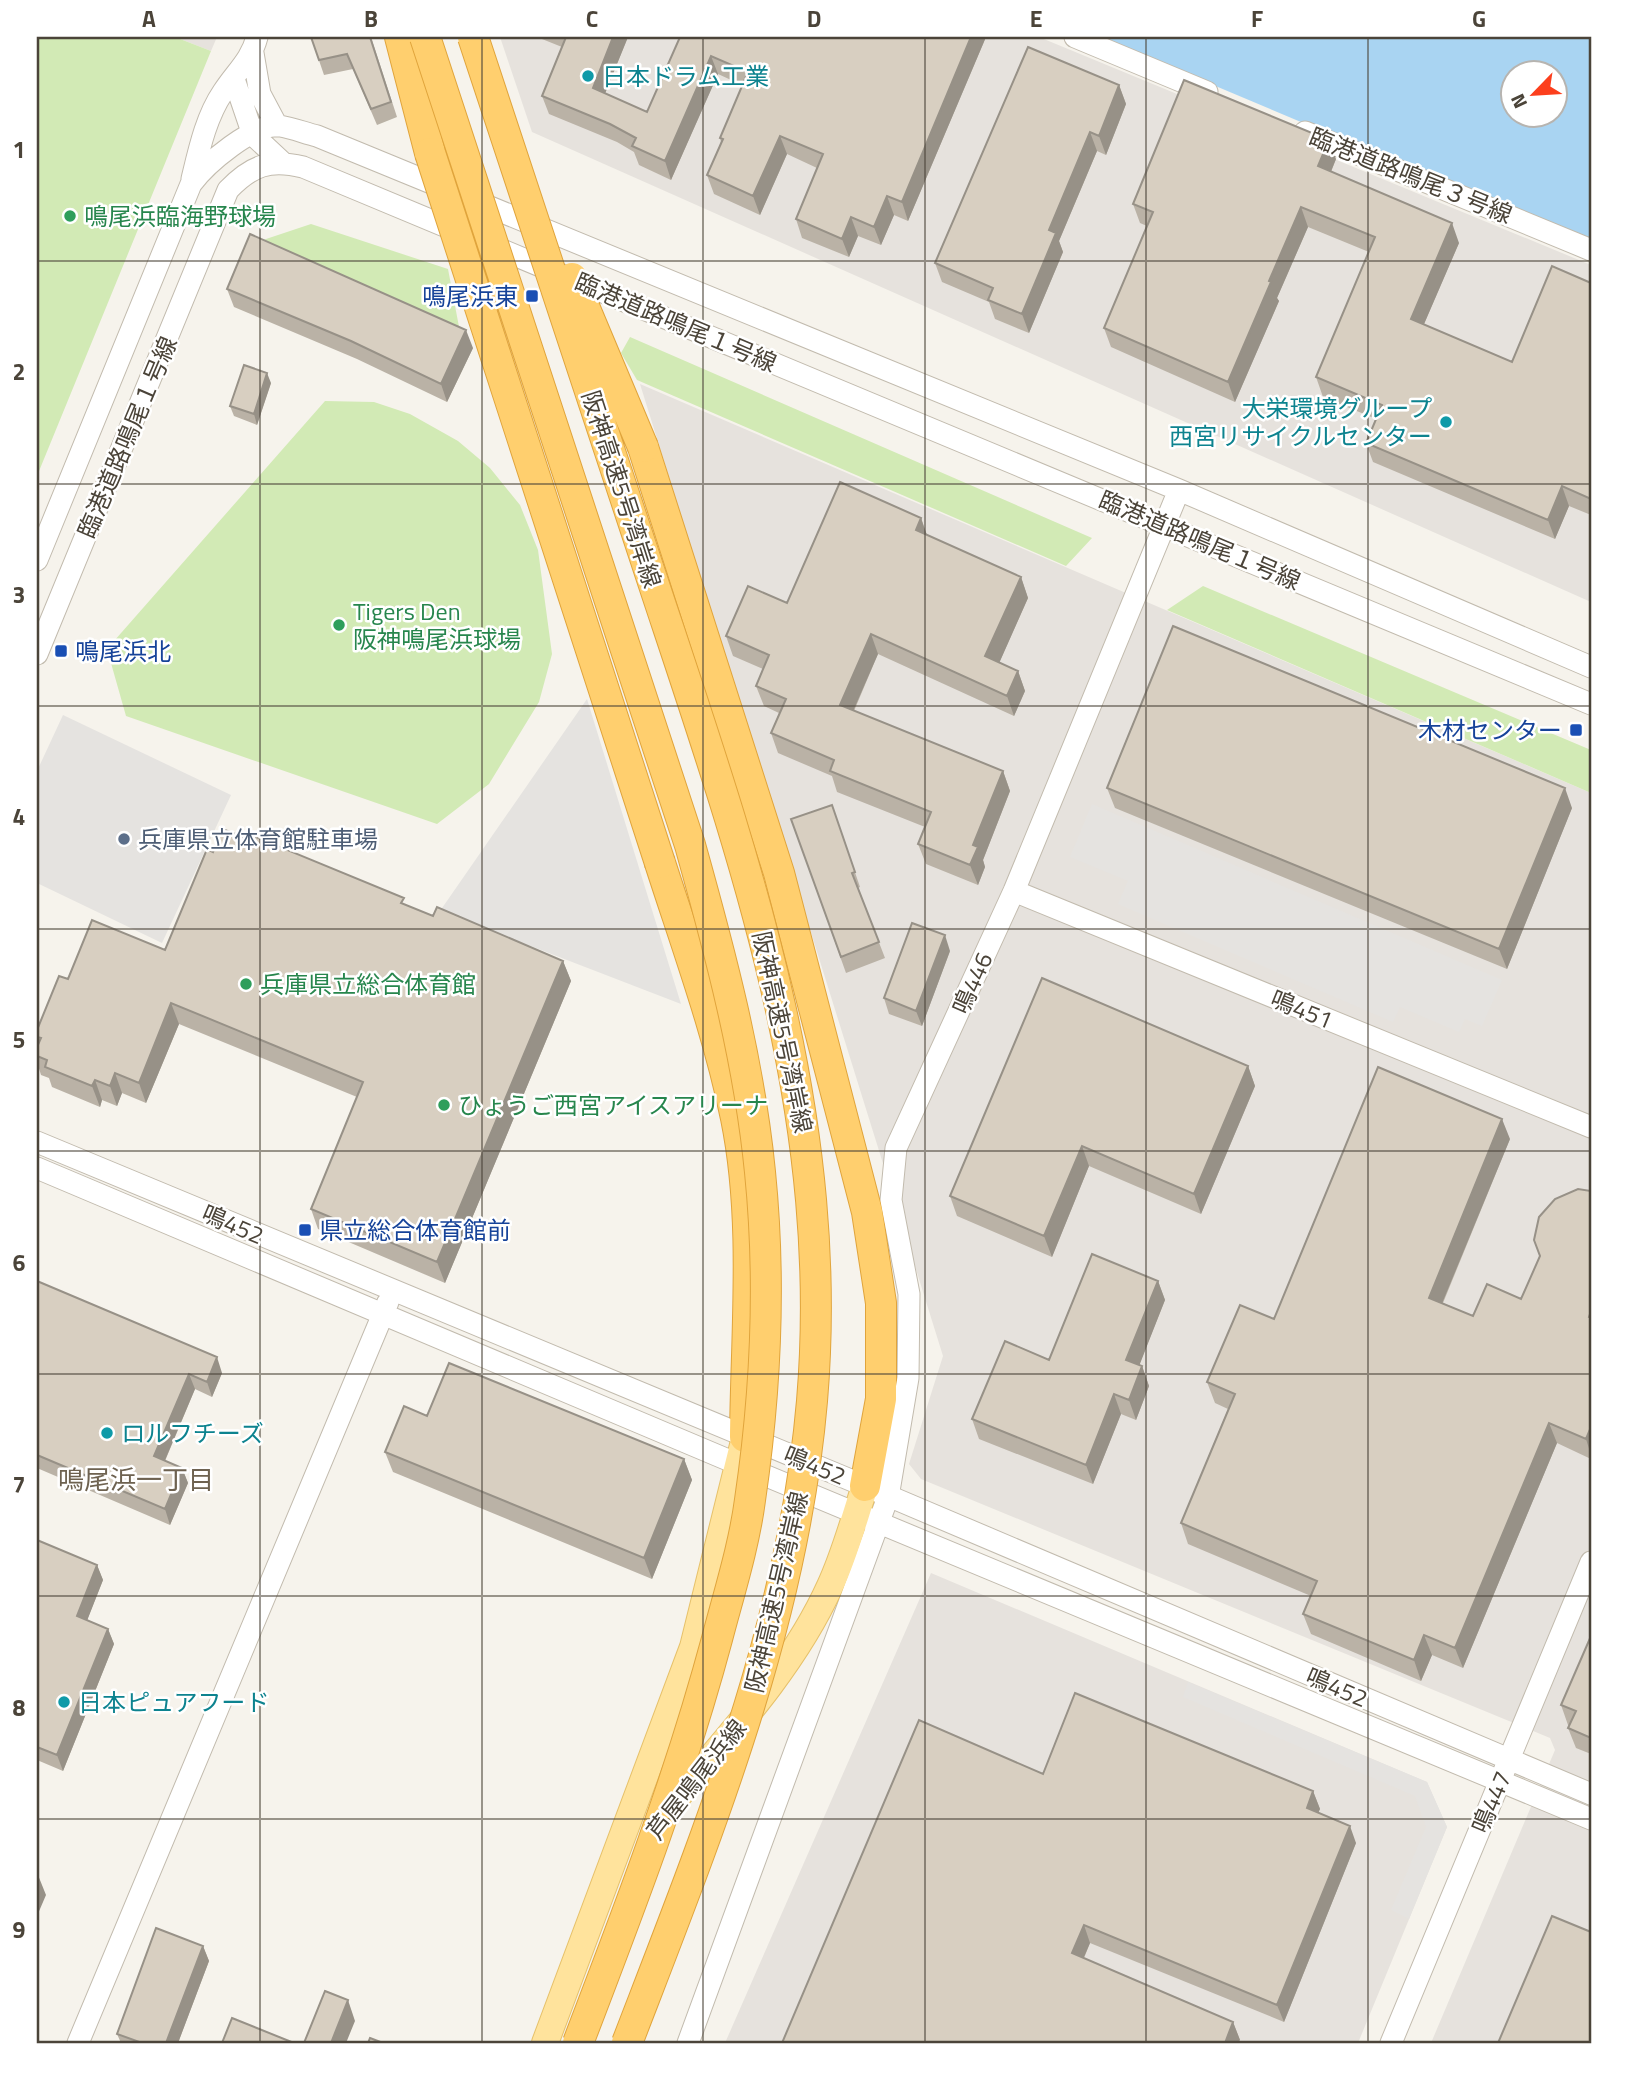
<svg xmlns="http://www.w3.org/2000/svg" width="1628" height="2080" font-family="'Titillium Web','Noto Sans JP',sans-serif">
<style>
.industrial{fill:#e6e2dd}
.green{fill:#d2eab5}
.parking{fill:#e5e3e0}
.water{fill:#a9d4f2;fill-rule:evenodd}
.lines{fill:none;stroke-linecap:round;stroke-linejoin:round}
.minor-casing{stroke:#c2bbae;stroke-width:23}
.major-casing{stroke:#e6c16a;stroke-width:28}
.highway-casing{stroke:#e0a43c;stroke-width:32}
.minor{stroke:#fff;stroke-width:21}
.major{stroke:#ffe39c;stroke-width:26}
.highway{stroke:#ffcf6e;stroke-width:30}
.highway-bridge-casing{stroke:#e0a43c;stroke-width:32;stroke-linecap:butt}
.highway-bridge{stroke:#ffcf6e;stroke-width:30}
.wall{fill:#bab2a6}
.shaded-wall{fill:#979187}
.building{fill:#d8cfc1;stroke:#979187;stroke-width:2}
.grid{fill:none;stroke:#4b4439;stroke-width:2;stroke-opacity:0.55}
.culture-dot{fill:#0f9aa8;stroke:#fff;stroke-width:2.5}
.leisure-dot{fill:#2e9e5b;stroke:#fff;stroke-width:2.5}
.transit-dot{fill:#1a4fb4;stroke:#fff;stroke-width:2.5}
.service-dot{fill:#5c6f8a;stroke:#fff;stroke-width:2.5}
.labels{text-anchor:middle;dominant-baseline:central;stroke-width:5;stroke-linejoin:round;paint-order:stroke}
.culture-label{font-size:24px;fill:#0d838f;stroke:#fff;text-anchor:start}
.street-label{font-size:24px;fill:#4b4439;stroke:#fff}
.leisure-label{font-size:24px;fill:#27864d;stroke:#fff;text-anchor:start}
.transit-label{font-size:24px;fill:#164399;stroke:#fff;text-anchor:end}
.service-label{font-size:24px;fill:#4e5e75;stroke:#fff;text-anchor:start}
.neighbourhood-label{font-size:26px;fill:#6e6250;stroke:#fff}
.neatline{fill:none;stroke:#4b4439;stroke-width:2.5}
.grid-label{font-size:23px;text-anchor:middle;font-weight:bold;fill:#4b4439}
</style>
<rect width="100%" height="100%" fill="#f6f3ec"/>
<path class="industrial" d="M175,37h42l-6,14z
M500,37h539l552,228v337l-1059,-470z
M640,384l951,409v1250h-160l124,-293 -5,-12 -629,-259 -12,-15 34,-108z
M931,1573l496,209 20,45 -89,216h-633z"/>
<path class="green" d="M37,37h138l36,14 -174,425z
M311,224l137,45 12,63 -203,-90z
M630,337l462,201 -26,28 -429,-186 -16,-27z
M325,401l49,1 36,12 48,27 32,27 30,37 18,45 14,104 -13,48 -50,82 -52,40 -311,-108 -19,-67z
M1203,586l388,164v43l-424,-183z"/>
<path class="parking" d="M587,699l94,305 -241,-93z
M63,715l168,80 -69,148 -125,-60v-112z
M1092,804l410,176 -20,46 -17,-7 -6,13 -59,-25 -7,15 -275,-118 10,-23 -58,-24z
M1188,1682l239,100 20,45 -38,92 -18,-9 35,-83 -11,-31 -232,-99z"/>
<path class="water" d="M1099,37h492v207zM1512,74h42v42h-42z"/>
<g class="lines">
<g class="minor-casing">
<path id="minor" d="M1075,37l132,55
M253,53l7,41 17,32
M234,79l19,56 30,28
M1305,132l286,118
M192,179c7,-29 14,-62 31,-87 13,-20 28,-32 34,-55
M37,560l154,-376c15,-20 62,-61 89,-58 12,2 25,7 37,10l862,354 412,177
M37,654l191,-464c24,-25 42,-31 75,-23l1288,537
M1014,891l577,236
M37,1142l828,344 726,308
M37,1168l703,297 851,354
M78,2043l310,-741
M688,2043l200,-546 20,-119 1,-84 -18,-94 5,-52 118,-257 165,-401
M1391,2043l200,-481"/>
</g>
<g class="major-casing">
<path id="major" d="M667,1809c58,-69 125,-139 163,-223 15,-32 24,-67 35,-100
M545,2043l148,-396 52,-210"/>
</g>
<g class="highway-casing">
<path id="highway" d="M400,37l30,116
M643,447l136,426 88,339 14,91v96l-16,87
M660,863c27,84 58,168 76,255 21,103 10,214 9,319"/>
</g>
<use href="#minor" class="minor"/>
<use href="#major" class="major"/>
<use href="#highway" class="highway"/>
<g class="highway-bridge-casing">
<path id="highway-bridge" d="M425,37l265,808c30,107 59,215 70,327 11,109 6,219 -10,328 -6,46 -21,93 -33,139 -37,138 -88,271 -139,404
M473,37c61,186 123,371 184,557 88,265 179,522 155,807 -19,224 -105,434 -185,642
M430,153l230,710
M572,278l71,169"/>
</g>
<use href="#highway-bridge" class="highway-bridge"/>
</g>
<path class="wall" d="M311,37h60l26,80 -20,8 -24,-56 -29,6z
M537,37h91l-23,56 42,19 33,-75h306l-78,184 -14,-6 -13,30 -23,-9 -9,21 -47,-19 -6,-19 21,-51 -30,-14 -27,61 -46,-21 -7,-19 14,-33 -1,-4 22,-53 -24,-11 -47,106 -32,-15 -5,-13 -17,-10 -68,-28 -7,-18 20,-49z
M1119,85l7,19 -20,51 -9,-4 -38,90 4,11 -34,81 -34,-14 -6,-17 -47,-20 -7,-19z
M1336,159l-5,13 128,71 -35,81 88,38 79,-79v232l-22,-9 -14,33 -182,-77 -7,-19 10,-24 -53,-22 -7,-20 53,-125 -61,-25 -31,71 2,3 -44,101 -124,-55 -7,-19 43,-102 -7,-3 -7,-19z
M227,289l246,59 -26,54 -90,-43 -123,-52z
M271,383l-14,42 -23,-9 -4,-10z
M921,518l6,17 94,42 7,21 -29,65 19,8 7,20 -11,25 -136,-62 -24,57 149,60 7,20 -27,69 2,7 -7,18 -52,-21 -8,-20 7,-17 -88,-35 -5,-16 -54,-23 -7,-20 8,-20 -15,-7 -8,-20 7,-17 -30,-13 -7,-20 61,-33z
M1107,788l465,20 -65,161 -392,-161z
M832,805l28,82 -2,1 27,70 -39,15 -55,-154z
M213,852l193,53 27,11 130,45 8,20 -126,302 -127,-54 -7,-20 46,-112 -178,-73 -33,79 -24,-10 -5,13 -15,-6 -2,7 -48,-20 -3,-9 -8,-3 -4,-13v-15l1,-2 -1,-15 31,-51 97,-29z
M950,951l-28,75 -33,-12 -5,-16z
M1248,1066l7,20 -54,128 -112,-48 -37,91 -95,-41 -7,-20z
M1510,1139l-67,164 30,13 48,-17 70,-108v268l-34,-16 -94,225 -31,-13 -11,26 -110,-47 -8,-20 8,-18 -123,-52 -7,-21 47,-114 -13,-6 -8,-21 67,-63z
M37,1281l185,92 -10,24 -17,-8 -30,72 17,7 6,15 -18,42 -133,-57z
M1158,1281l7,19 -26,65 3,1 7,20 -13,34 -15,-6 -28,70 -114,-45 -7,-20 77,-59z
M427,1416l257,43 8,21 -40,99 -259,-107 -8,-20z
M37,1540l60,25 6,15 -16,40 21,9 6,15 -51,127 -26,-11z
M1591,1636v118l-15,-6 -8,-20 2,-3h-2l-7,-20z
M1043,1774l270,17 7,18 -2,3 38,31 -72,179 -194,-79 -6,15 149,64 7,18 -458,3z
M203,1946l6,15 -31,82h-57l-4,-9z"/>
<path class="shaded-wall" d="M613,37h15l-28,69 -7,-18z
M971,37h15l-78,184 -6,-19z
M711,56l7,18 -47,106 -6,-19z
M1119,85l7,19 -20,51 -7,-19z
M1090,132l7,19 -38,90 4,11 -34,81 -7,-19 27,-84z
M780,136l7,18 -27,61 -7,-19z
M1329,140l7,19 -11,27 -7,-20z
M887,196l7,19 -13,30 -7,-18z
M1301,207l7,20 -31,71 2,3 -44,101 -7,-20 41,-101z
M851,217l7,19 -9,21 -7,-18z
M1452,223l7,20 -41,95 -7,-19z
M466,330l7,18 -26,54 -6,-18z
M267,373l4,10 -14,42 -3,-11z
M1562,486l7,20 -14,33 -7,-19z
M921,518l7,21 -12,-9z
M1021,577l7,21 -35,79 -8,-21z
M871,634l7,20 -31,71 -7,-20z
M1018,671l7,20 -11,25 -7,-20z
M1003,771l7,20 -27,69 2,7 -7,18 -8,-20 3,-20z
M1565,788l7,20 -65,161 -8,-20z
M945,935l5,16 -28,75 -6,-15z
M563,961l8,20 -126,302 -8,-21z
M171,1003l8,21 -33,79 -7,-20z
M1248,1066l7,20 -54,128 -7,-20z
M115,1073l7,20 -5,13 -7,-20z
M95,1080l7,20 -2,7 -8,-21z
M1502,1119l8,20 -74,179 -7,-20z
M1082,1146l7,20 -37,91 -8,-21z
M1158,1281l7,19 -31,79 -8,-19z
M217,1357l5,16 -10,24 -5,-15z
M1142,1366l7,20 -13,34 -7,-20z
M189,1374l6,15 -35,83 -6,-16z
M1114,1394l7,20 -28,70 -7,-19z
M1549,1423l8,20 -94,225 -8,-20z
M1591,1427v28l-5,-16z
M684,1459l8,21 -40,99 -8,-21z
M182,1468l6,15 -18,42 -5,-16z
M97,1565l6,15 -20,51 -6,-15z
M108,1629l6,15 -51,127 -6,-16z
M1424,1635l8,20 -11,26 -7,-21z
M1313,1791l7,18 -7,16 -6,-17z
M1350,1826l6,17 -72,179 -7,-17z
M38,1875l8,20 -9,21v-38z
M1084,1925l6,18 -12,28 -6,-18z
M203,1946l6,15 -31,82h-12z
M348,2000l7,21 -9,22h-15z
M1233,2022l7,18 -2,3h-13z"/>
<path class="building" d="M311,37h59l21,65 -20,7 -24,-55 -28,6z
M566,37h47l-20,51 54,24 33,-75h291l-69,165 -15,-6 -13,31 -23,-10 -9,22 -46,-20 27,-65 -43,-18 -27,60 -46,-21 16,-36 -3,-1 28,-66 -37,-16 -46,105 -33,-15 4,-8 -26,-14 -68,-28z
M1028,47l91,38 -20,51 -9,-4 -41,98 7,3 -34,81 -34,-14 5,-12 -58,-25z
M1184,80l145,60 -11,26 134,57 -41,96 101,43 40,-96 39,17v216l-29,-13 -14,34 -182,-77 16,-38 -66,-28 59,-140 -74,-30 -32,74 2,1 -43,100 -124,-54 49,-116 -20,-8z
M250,234l216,96 -25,54 -90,-43 -124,-52z
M244,365l23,8 -13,41 -24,-8z
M840,482l81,36 -5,12 105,47 -36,79 33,15 -11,25 -136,-62 -31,71 163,66 -30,74 5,2 -8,18 -52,-21 13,-32 -101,-41 4,-11 -63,-27 15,-34 -30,-13 13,-31 -43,-19 22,-50 39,17z
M1173,626l392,162 -66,161 -392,-161z
M832,805l23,67 -3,1 27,69 -38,15 -50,-138z
M222,829l22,8 2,-4 158,65 -3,5 32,13 4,-9 126,54 -126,301 -126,-53 52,-127 -192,-79 -32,80 -24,-10 -5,13 -15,-6 -3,6 -47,-19 2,-7 -10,-4v-9l4,-9 -4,-1v-7l22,-54 9,3 24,-59 73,30 42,-101 6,3z
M912,923l33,12 -29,76 -32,-13z
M1042,978l206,88 -54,128 -112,-48 -38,90 -94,-40z
M1378,1067l124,52 -73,179 44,18 14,-32 34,15 19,-43 -6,-16 5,-23 16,-18 23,-10 13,2v120l-2,6 2,1v109l-5,12 -37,-16 -94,225 -31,-13 -10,25 -111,-46 14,-33 -136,-58 54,-129 -28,-12 33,-77 34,14z
M1092,1254l66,27 -32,79 16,6 -13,34 -15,-6 -28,71 -114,-46 33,-78 44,19z
M37,1281l180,76 -10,25 -18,-8 -35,82 28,12 -17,41 -128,-54z
M449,1363l235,96 -40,99 -259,-106 19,-46 23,10z
M37,1540l60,25 -20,51 31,13 -51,126 -20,-8z
M1591,1636v102l-23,-10 8,-17 -15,-6z
M1075,1693l238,98 -6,17 43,18 -73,179 -193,-80 -12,28 161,69 -8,21h-443l137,-323 124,54z
M1552,1916l39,16v111h-93z
M156,1928l47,18 -37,97h-24l-25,-9z
M325,1991l23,9 -17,43h-27z
M232,2018l62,25h-72z
M370,2038l13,5h-15z"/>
<path class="grid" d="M260,37v2006M482,37v2006M703,37v2006M925,37v2006M1146,37v2006M1368,37v2006M37,261h1554M37,484h1554M37,706h1554M37,929h1554M37,1151h1554M37,1374h1554M37,1596h1554M37,1819h1554"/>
<g class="culture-dot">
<circle cx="588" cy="76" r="7"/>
<circle cx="1446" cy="422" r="7"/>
<circle cx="107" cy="1433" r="7"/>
<circle cx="64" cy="1702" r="7"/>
</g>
<g class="leisure-dot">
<circle cx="70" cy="216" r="7"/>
<circle cx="339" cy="625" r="7"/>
<circle cx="246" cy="984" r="7"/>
<circle cx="444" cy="1105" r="7"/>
</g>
<g class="transit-dot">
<rect x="525" y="289" width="14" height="14" rx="3.5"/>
<rect x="54" y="644" width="14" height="14" rx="3.5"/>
<rect x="1569" y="723" width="14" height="14" rx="3.5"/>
<rect x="298" y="1223" width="14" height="14" rx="3.5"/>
</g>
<circle class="service-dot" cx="124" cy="839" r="7"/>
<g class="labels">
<g class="culture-label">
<text x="602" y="76">日本ドラム工業</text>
<text x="1432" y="408" text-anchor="end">大栄環境グループ<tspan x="1432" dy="28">西宮リサイクルセンター</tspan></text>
<text x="121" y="1433">ロルフチーズ</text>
<text x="78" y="1702">日本ピュアフード</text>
</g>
<g class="street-label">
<text transform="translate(1411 175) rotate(22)">臨港道路鳴尾３号線</text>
<text transform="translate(676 322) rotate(23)">臨港道路鳴尾１号線</text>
<text transform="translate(127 437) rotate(-67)">臨港道路鳴尾１号線</text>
<text transform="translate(622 489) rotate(72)">阪神高速5号湾岸線</text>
<text transform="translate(1200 540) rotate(23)">臨港道路鳴尾１号線</text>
<text transform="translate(972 983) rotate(-66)">鳴446</text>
<text transform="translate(1302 1009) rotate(22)">鳴451</text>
<text transform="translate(783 1032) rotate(78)">阪神高速5号湾岸線</text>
<text transform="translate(233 1224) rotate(23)">鳴452</text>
<text transform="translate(815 1465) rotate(22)">鳴452</text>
<text transform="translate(776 1592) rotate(-77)">阪神高速5号湾岸線</text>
<text transform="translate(1337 1687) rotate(23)">鳴452</text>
<text transform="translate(696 1779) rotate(-52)">芦屋鳴尾浜線</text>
<text transform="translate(1491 1802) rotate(-67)">鳴447</text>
</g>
<g class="leisure-label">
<text x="84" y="216">鳴尾浜臨海野球場</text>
<text x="353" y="611">Tigers Den<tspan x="353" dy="28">阪神鳴尾浜球場</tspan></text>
<text x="260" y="984">兵庫県立総合体育館</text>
<text x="458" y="1105">ひょうご西宮アイスアリーナ</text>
</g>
<g class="transit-label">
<text x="518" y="296">鳴尾浜東</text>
<text x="75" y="651" text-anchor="start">鳴尾浜北</text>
<text x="1562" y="730">木材センター</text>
<text x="319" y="1230" text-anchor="start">県立総合体育館前</text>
</g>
<g class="service-label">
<text x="138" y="839">兵庫県立体育館駐車場</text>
</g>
<g class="neighbourhood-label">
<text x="136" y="1479">鳴尾浜一丁目</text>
</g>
</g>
<rect width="1628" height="2080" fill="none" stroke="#ffffff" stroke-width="77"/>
<g transform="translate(1534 94) rotate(245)"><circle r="33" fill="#ffffff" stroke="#b7b4b0" stroke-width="2"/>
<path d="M0-5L12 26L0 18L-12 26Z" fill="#fc3f1d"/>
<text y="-10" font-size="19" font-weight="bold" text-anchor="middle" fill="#4b4439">N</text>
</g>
<rect x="38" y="38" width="1552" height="2004" class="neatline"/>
<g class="grid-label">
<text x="149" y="27">A</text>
<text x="371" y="27">B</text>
<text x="592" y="27">C</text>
<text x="814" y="27">D</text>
<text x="1036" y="27">E</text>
<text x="1257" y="27">F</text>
<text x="1479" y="27">G</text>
<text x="19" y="158">1</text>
<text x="19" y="380">2</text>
<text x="19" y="603">3</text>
<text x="19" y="825">4</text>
<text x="19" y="1048">5</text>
<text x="19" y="1271">6</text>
<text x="19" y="1493">7</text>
<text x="19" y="1716">8</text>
<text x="19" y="1938">9</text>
</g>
</svg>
